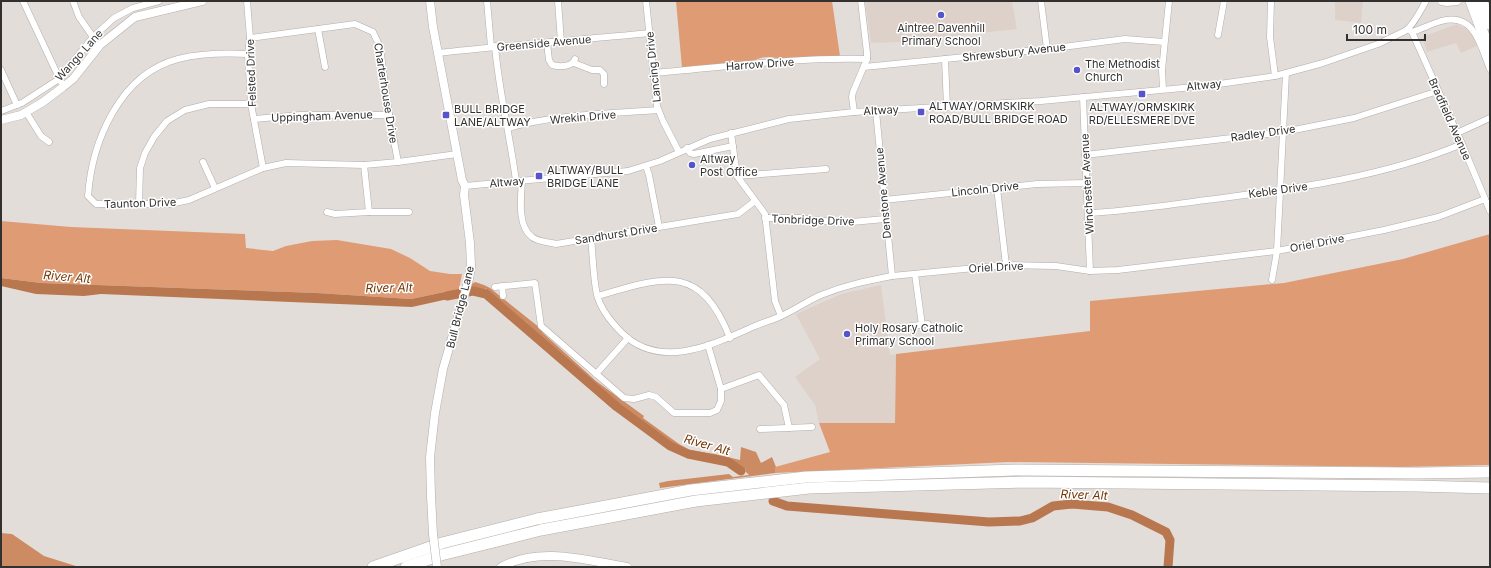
<svg xmlns="http://www.w3.org/2000/svg" width="1491" height="568" viewBox="0 0 1491 568" font-family="Inter,sans-serif">
	<rect width="100%" height="100%" fill="#e3ddda"/>
	<g fill="#ded1ca">
		<path d="M865,1H1012L1017,29L898,42L871,43Z"/>
		<path d="M1335,1H1363L1361,23L1335,20Z"/>
		<path d="M1457,24L1466,29L1472,34L1477,46L1461,53L1456,43L1427,52L1422,37Z"/>
		<path d="M881,285L890,355L896,354L895,423H819L815,405L795,377L820,359L796,314L841,294Z"/>
	</g>
	<g fill="#df9c74">
		<path d="M676,1H832L840,56L781,60C772,55 759,56 751,63L682,68Z"/>
		<path d="M1,221L71,227L245,234L246,248L273,251L286,246L312,241L337,240L391,249L410,258L430,271L450,274H462L459,289L411,299L317,293L41,283L1,278Z"/>
		<path d="M1490,234V465L1401,467L1008,462L775,473V467L830,452L819,423H895L896,354L1090,331V301L1284,283L1403,259Z"/>
	</g>
	<g fill="#cd8b63">
		<path d="M475,282L484,285L490,288L540,328L543,333L596,381L644,416L643,418L679,444L690,450L715,454L740,460L741,447L756,452L761,463L772,457L776,467L775,468V473L660,488L659,483L668,481L729,474L733,477L749,475L745,471L746,469L744,470L727,459L687,452L665,440L606,394L525,325L527,322L524,324L486,292V288L484,291L471,289L472,284Z"/>
		<path d="M1,533L12,534L44,556L79,567H1Z"/>
	</g>
	<path fill="#b8774f" d="M1,278L41,283L317,293L411,299L459,289L457,297L412,307L101,294L84,296L36,294L1,286Z"/>
	<g fill="none" stroke-linecap="round" stroke-linejoin="round">
		<g stroke="#b8774f" stroke-width="9">
			<path d="M447,296L473,291L486,294L617,407L670,446L688,454L728,462L741,471"/>
			<path d="M773,501L787,506L989,522L1020,521L1032,518L1053,506L1072,504L1108,507L1132,515L1166,532L1170,540L1168,567"/>
		</g>
		<g stroke="#b2adaa" stroke-width="7">
			<g id="street">
				<path d="M23,1L61,82"/>
				<path d="M73,1L79,17L93,37"/>
				<path d="M247,1L250,38L248,54L251,104L263,168"/>
				<path d="M487,1L491,47"/>
				<path d="M558,1L561,42"/>
				<path d="M646,1L657,106L663,121L679,152"/>
				<path d="M1041,1L1047,49"/>
				<path d="M1271,1L1270,37L1275,76"/>
				<path d="M318,29L325,67"/>
				<path d="M1408,29L1412,32L1462,144L1490,211"/>
				<path d="M1412,32C1422,29 1431,24 1441,21C1475,12 1480,45 1490,69"/>
				<path d="M1218,35L1224,1"/>
				<path d="M250,38L355,24L373,32L380,47L389,115L398,162"/>
				<path d="M547,43L549,60L552,65C560,67 572,67 575,59"/>
				<path d="M495,46C499,92 510,136 516,181"/>
				<path d="M438,53C509,45 579,40 650,33"/>
				<path d="M248,54C225,53 201,53 178,59C120,74 92,141 88,196L96,204H170L189,200L263,168L286,163L364,165L398,162L457,154"/>
				<path d="M945,59L947,107"/>
				<path d="M574,63L592,70H600L604,74V84"/>
				<path d="M864,67L1047,49L1125,39L1164,42"/>
				<path d="M1,70L17,105"/>
				<path d="M654,73C725,67 796,57 867,59"/>
				<path d="M1163,89L1162,70L1169,1"/>
				<path d="M1083,97L1090,271"/>
				<path d="M1,111L22,103L59,79L93,37L114,18L133,8L159,1"/>
				<path d="M876,111L892,276"/>
				<path d="M26,112L41,136L49,142"/>
				<path d="M854,112L852,97L853,92L867,59V53L861,1"/>
				<path d="M254,119L300,115H389"/>
				<path d="M508,128C557,114 608,114 658,110"/>
				<path d="M731,133L737,176L765,214L775,301L781,316"/>
				<path d="M1457,133L1490,118"/>
				<path d="M687,148L690,153L694,154L733,146"/>
				<path d="M1085,155L1284,132L1354,118L1438,91"/>
				<path d="M203,162L215,188"/>
				<path d="M364,165L369,212"/>
				<path d="M646,166L649,175L659,227"/>
				<path d="M737,176L826,169"/>
				<path d="M522,181C521,197 517,226 532,237C538,242 549,242 556,244L738,214L755,201"/>
				<path d="M465,186L628,171L660,161L710,139L789,119L854,112L1041,101L1205,86L1275,76L1323,63L1378,44L1405,31C1414,25 1420,11 1426,1"/>
				<path d="M997,188L1006,265"/>
				<path d="M884,200L1037,184L1087,183"/>
				<path d="M139,204L140,168L145,153L154,137L167,121L185,110L209,104H251"/>
				<path d="M327,212L335,214L369,212H409"/>
				<path d="M1089,213C1131,211 1173,204 1215,199C1299,188 1383,177 1462,144"/>
				<path d="M765,218H800L841,223L885,219"/>
				<path d="M591,238C593,256 593,277 597,295C601,310 612,323 622,333C661,371 714,344 755,326C764,322 773,320 781,316C795,310 807,301 821,295C846,285 866,281 892,276L1006,265L1056,266L1090,271L1118,270L1277,251L1384,230L1438,217L1485,199"/>
				<path d="M915,274L922,325"/>
				<path d="M1272,280L1277,251L1286,73"/>
				<path d="M502,286L503,296"/>
				<path d="M495,287L535,283L541,326L624,398L634,399L649,395L656,397L674,413H710L717,410L721,401V389L708,345"/>
				<path d="M598,296C663,277 700,262 730,338"/>
				<path d="M911,326L928,324"/>
				<path d="M596,374L628,338"/>
				<path d="M721,389L759,375L784,405L789,428"/>
				<path d="M760,429L812,427"/>
			</g>
		</g>
		<g stroke="#b2adaa" stroke-width="9">
			<g id="secondary">
				<path d="M430,1L433,27L462,180L465,186L464,195L470,243L471,266L469,279L443,369L435,413L430,457L431,496L433,534"/>
				<path d="M1442,1L1447,2L1457,1"/>
				<path d="M1,120L21,115L43,102L63,87L73,79L100,45L135,17L202,1"/>
				<path d="M501,567C540,546 585,560 627,567"/>
			</g>
		</g>
		<g stroke="#b2adaa" stroke-width="12">
			<g id="highway">
				<path d="M1471,1L1490,52"/>
				<path d="M1482,1L1490,24"/>
				<path d="M373,567L442,543L537,519L691,490L806,477L1016,470L1418,473L1490,472"/>
				<path d="M406,567L441,555L541,530L696,501L809,488L1025,482L1416,486L1490,488"/>
			</g>
		</g>
		<use href="#street" stroke="#fff" stroke-width="6"/>
		<use href="#secondary" stroke="#fff" stroke-width="8"/>
		<use href="#highway" stroke="#fff" stroke-width="11"/>
		<g stroke="#b2adaa" stroke-width="9" stroke-linecap="butt">
			<path id="secondary-bridge" d="M433,534L437,567"/>
		</g>
		<use href="#secondary-bridge" stroke="#fff" stroke-width="8"/>
	</g>
	<g fill="#5654cb" stroke="#fff" stroke-width="1.5">
		<circle cx="941" cy="15" r="4"/>
		<circle cx="1077" cy="70" r="4"/>
		<rect x="1138" y="90" width="8" height="8" rx="2"/>
		<rect x="917" y="108" width="8" height="8" rx="2"/>
		<rect x="442" y="111" width="8" height="8" rx="2"/>
		<circle cx="692" cy="165" r="4"/>
		<rect x="535" y="172" width="8" height="8" rx="2"/>
		<circle cx="847" cy="334" r="4"/>
	</g>
	<g text-anchor="middle" stroke-width="3" stroke-linejoin="round" paint-order="stroke">
		<g font-size="11" fill="#333130" stroke="#fff" text-anchor="start">
			<text x="941" y="32" text-anchor="middle">Aintree Davenhill<tspan x="941" dy="13">Primary School</tspan></text>
			<text x="1085" y="68">The Methodist<tspan x="1085" dy="13">Church</tspan></text>
			<text x="929" y="110">ALTWAY/ORMSKIRK<tspan x="929" dy="13">ROAD/BULL BRIDGE ROAD</tspan></text>
			<text x="1142" y="111" text-anchor="middle">ALTWAY/ORMSKIRK<tspan x="1142" dy="13">RD/ELLESMERE DVE</tspan></text>
			<text x="454" y="113">BULL BRIDGE<tspan x="454" dy="13">LANE/ALTWAY</tspan></text>
			<text x="700" y="163">Altway<tspan x="700" dy="13">Post Office</tspan></text>
			<text x="547" y="174">ALTWAY/BULL<tspan x="547" dy="13">BRIDGE LANE</tspan></text>
			<text x="855" y="332">Holy Rosary Catholic<tspan x="855" dy="13">Primary School</tspan></text>
		</g>
		<g font-size="11" fill="#333130" stroke="#fff">
			<text transform="translate(544 43) rotate(-5)" y="4">Greenside Avenue</text>
			<text transform="translate(1014 52) rotate(-6)" y="4">Shrewsbury Avenue</text>
			<text transform="translate(79 55) rotate(-48)" y="4">Wango Lane</text>
			<text transform="translate(760 64) rotate(-4)" y="4">Harrow Drive</text>
			<text transform="translate(653 67) rotate(-96)" y="4">Lancing Drive</text>
			<text transform="translate(251 73) rotate(-92)" y="4">Felsted Drive</text>
			<text transform="translate(1204 85) rotate(-6)" y="4">Altway</text>
			<text transform="translate(386 93) rotate(81)" y="4">Charterhouse Drive</text>
			<text transform="translate(881 110) rotate(-3)" y="4">Altway</text>
			<text transform="translate(322 116) rotate(-2)" y="4">Uppingham Avenue</text>
			<text transform="translate(583 117) rotate(-5)" y="4">Wrekin Drive</text>
			<text transform="translate(1450 119) rotate(66)" y="4">Bradfield Avenue</text>
			<text transform="translate(1263 133) rotate(-8)" y="4">Radley Drive</text>
			<text transform="translate(507 182) rotate(-5)" y="4">Altway</text>
			<text transform="translate(1087 184) rotate(-93)" y="4">Winchester Avenue</text>
			<text transform="translate(985 189) rotate(-6)" y="4">Lincoln Drive</text>
			<text transform="translate(1278 190) rotate(-8)" y="4">Keble Drive</text>
			<text transform="translate(883 193) rotate(-95)" y="4">Denstone Avenue</text>
			<text transform="translate(140 203) rotate(-2)" y="4">Taunton Drive</text>
			<text transform="translate(813 220) rotate(2)" y="4">Tonbridge Drive</text>
			<text transform="translate(616 234) rotate(-9)" y="4">Sandhurst Drive</text>
			<text transform="translate(1317 243) rotate(-11)" y="4">Oriel Drive</text>
			<text transform="translate(996 267) rotate(-3)" y="4">Oriel Drive</text>
			<text transform="translate(460 307) rotate(-76)" y="4">Bull Bridge Lane</text>
		</g>
		<g font-size="12" font-style="italic" fill="#733604" stroke="#fff">
			<text transform="translate(67 277) rotate(5)" y="4">River Alt</text>
			<text transform="translate(389 288) rotate(-1)" y="4">River Alt</text>
			<text transform="translate(707 445) rotate(16)" y="4">River Alt</text>
			<text transform="translate(1084 495) rotate(2)" y="4">River Alt</text>
		</g>
	</g>
	<rect width="1491" height="568" fill="none" stroke="#333130" stroke-width="4"/>
	<path d="M1347 34v6h78v-6" fill="none" stroke="#333130" stroke-width="2"/>
	<text x="1353" y="34" font-size="12" fill="#333130" stroke="#ffffff" stroke-width="3" paint-order="stroke">100 m</text>
</svg>
